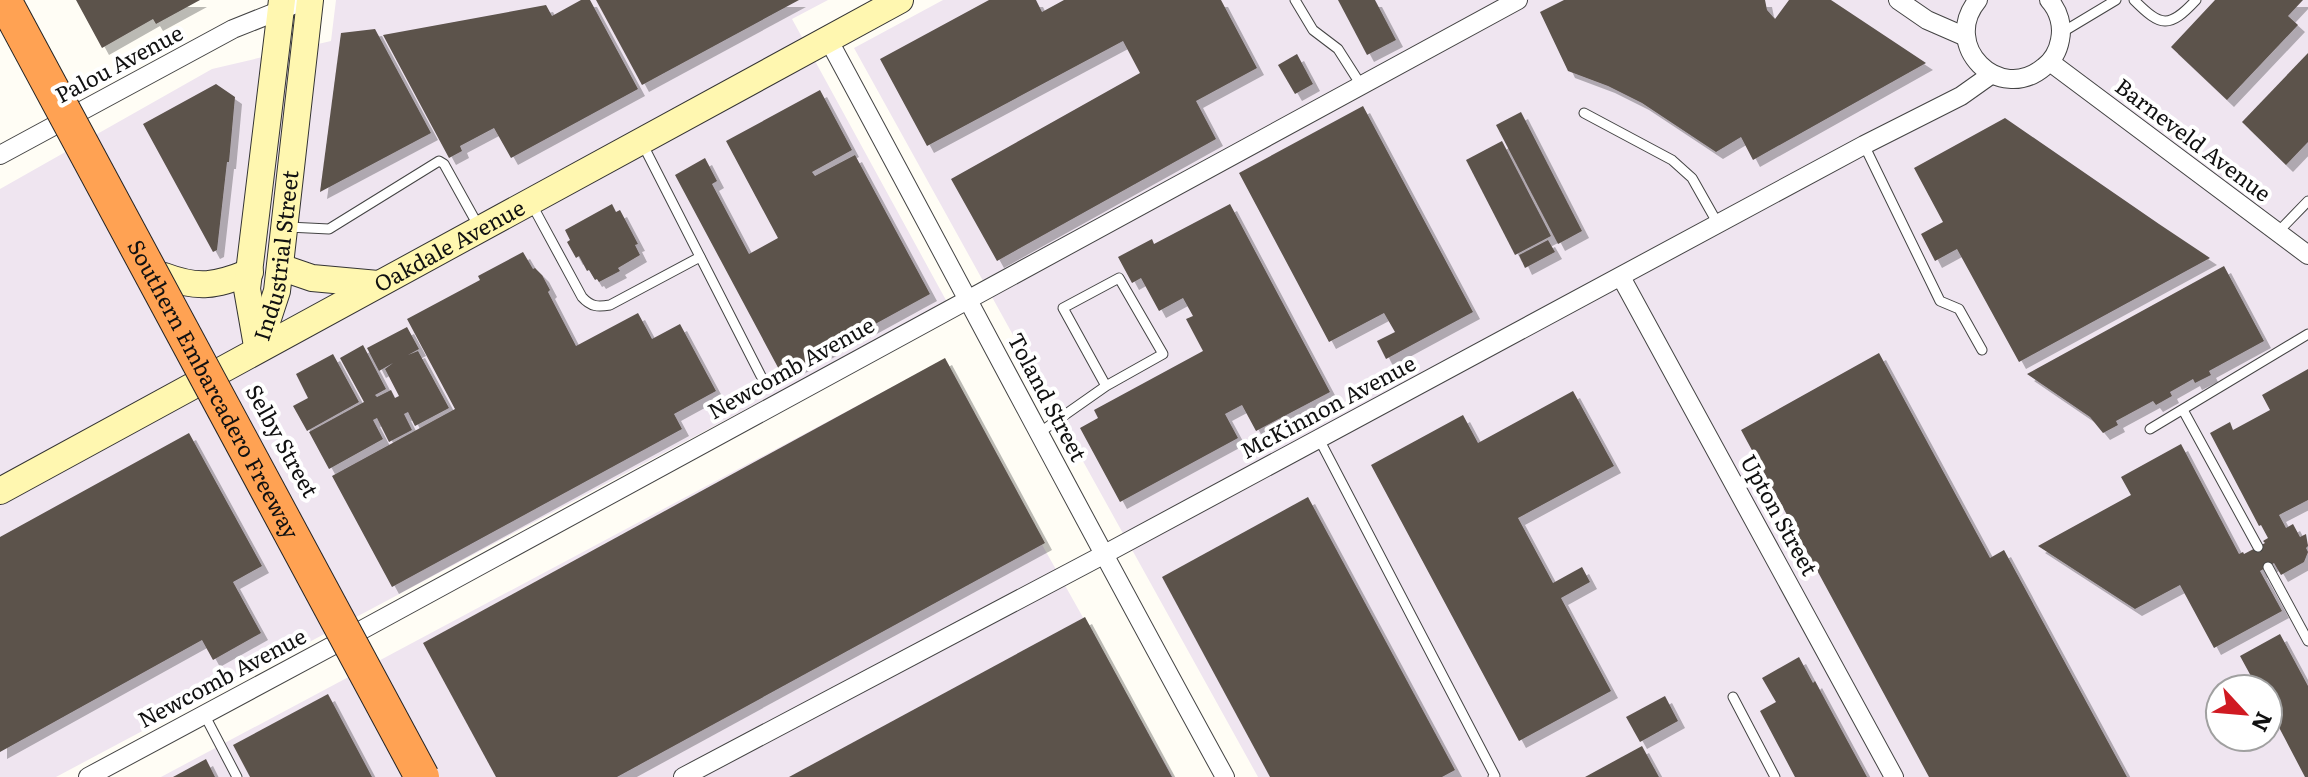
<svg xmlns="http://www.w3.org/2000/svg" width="2308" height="777" viewBox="0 0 2308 777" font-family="Literata,serif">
	<defs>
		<filter id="shadow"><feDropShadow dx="7" dy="7" stdDeviation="0" flood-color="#0004"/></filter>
	</defs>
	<rect width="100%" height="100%" fill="#fffdf5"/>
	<g fill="#efe5f0" fill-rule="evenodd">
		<path d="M336,0H828L792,19L947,302L56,777H0V189L212,69L331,41Z"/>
		<path d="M943,0H2308V777H1258L854,48ZM2220,689H2268V737H2220Z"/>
		<path d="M939,362L1173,777H161Z"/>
	</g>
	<g fill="#5b524c" filter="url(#shadow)">
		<path d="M76,0H200L156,24L153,19L102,48Z"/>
		<path d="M581,0H590L638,89L511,158L494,128L460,146L462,151L449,158L383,35L546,5L552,16Z"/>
		<path d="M596,0H799L642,85Z"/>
		<path d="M989,0H1036L1042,12L1064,0H1221L1257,68L1196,101L1216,139L997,261L951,179L1140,73L1123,41L927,146L880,59Z"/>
		<path d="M1338,0H1375L1396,40L1367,55Z"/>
		<path d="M1564,0H1765L1767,10L1775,19L1789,0H1831L1926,63L1753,160L1741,137L1716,152L1642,103L1608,86L1568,71L1540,12Z"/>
		<path d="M2215,0H2303L2288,16L2298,25L2227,100L2171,47Z"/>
		<path d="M375,29L431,133L320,192L341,33Z"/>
		<path d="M2308,53V142L2286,165L2242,122Z"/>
		<path d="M1297,54L1313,84L1295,94L1278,65Z"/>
		<path d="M216,84L235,97L229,162H227L217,250L213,252L143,124Z"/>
		<path d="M820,90L852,150L812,172L815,176L855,155L930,294L782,375L675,175L705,158L717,181L712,184L749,254L778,238L726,141Z"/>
		<path d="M1363,106L1473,312L1386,359L1377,341L1395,332L1384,313L1329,342L1239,173Z"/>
		<path d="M1521,112L1582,231L1558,244L1496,125Z"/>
		<path d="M2005,118L2159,224L2210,258L2019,362L1957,249L1935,261L1921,234L1943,222L1914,168Z"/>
		<path d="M1502,141L1551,236L1515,255L1466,160Z"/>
		<path d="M612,204L616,212L620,210L638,244L635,245L640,255L618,268L620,271L599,282L597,279L595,280L589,270L587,271L579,256L576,258L567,242L570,240L565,230Z"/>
		<path d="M1230,204L1330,392L1256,431L1242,405L1240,406L1225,414L1238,438L1120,502L1080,428L1098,418L1094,410L1203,351L1186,319L1193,316L1183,298L1159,311L1141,278L1132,283L1118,257L1152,239L1154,244Z"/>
		<path d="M1548,240L1555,252L1525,268L1519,255Z"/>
		<path d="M523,252L533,269L535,268L542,275L550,290L548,292L576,346L638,313L652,339L680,324L716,391L674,414L682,429L392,587L332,476L455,409L407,319L480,280L478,276Z"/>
		<path d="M2224,266L2264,341L2209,371L2211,375L2195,383L2193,379L2170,392L2172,396L2156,405L2153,401L2116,421L2118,425L2103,433L2090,417L2027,374Z"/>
		<path d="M407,327L419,349L408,355L418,351L449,408L415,426L408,412L404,414L412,430L389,442L377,418L373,420L383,439L329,469L309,432L364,402L340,358L363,345L386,389L375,395L377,397L391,390L395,398L399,396L385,369L393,363L379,371L367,348Z"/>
		<path d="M1879,353L1990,558L2004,550L2127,777H1929L1741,430Z"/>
		<path d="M333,354L359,402L307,431L293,406L308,398L296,374Z"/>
		<path d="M945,358L1045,543L617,777H496L423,643Z"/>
		<path d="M2308,369V500L2279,515L2286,528L2293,524L2300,537L2306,534L2308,546L2306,548L2308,552L2304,562L2281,575L2274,563L2260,571L2282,611L2214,648L2180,585L2135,609L2038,546L2131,495L2121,477L2181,444L2239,554L2243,552L2244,554L2265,543L2263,541L2268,538L2261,525L2259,526L2210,433L2230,422L2233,430L2270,410L2262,395Z"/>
		<path d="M1573,391L1614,466L1518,518L1553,583L1582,567L1590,582L1561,598L1611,691L1519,741L1371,465L1463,415L1478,443Z"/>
		<path d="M189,433L262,566L233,582L261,633L213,660L202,640L0,752V537Z"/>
		<path d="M1308,497L1455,770L1442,777H1270L1162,577Z"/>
		<path d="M1085,617L1172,777H789Z"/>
		<path d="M2280,634L2308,686V777H2305L2273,716L2268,719V689H2258L2240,656Z"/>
		<path d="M1799,657L1813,683L1815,681L1867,777H1795L1760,711L1776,702L1762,678Z"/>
		<path d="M328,694L372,777H250L233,745Z"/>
		<path d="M1665,696L1678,721L1640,742L1626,717Z"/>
		<path d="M1642,746L1659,777H1585Z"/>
		<path d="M206,759L215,777H173Z"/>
	</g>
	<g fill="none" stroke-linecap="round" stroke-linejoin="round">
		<g stroke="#444" stroke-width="11">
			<g id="lane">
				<path d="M1295,0L1313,30L1338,49L1361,85"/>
				<path d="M2134,0C2161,27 2169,29 2196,0"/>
				<path d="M2061,33L2116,0"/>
				<path d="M1584,113L1672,160L1692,178L1718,224"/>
				<path d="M643,145L761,376"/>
				<path d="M1864,145L1940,301L1959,309L1982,350"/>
				<path d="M531,203L582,297C591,307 598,307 610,305L700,257"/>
				<path d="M288,227L329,229L439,161L444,164L479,227"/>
				<path d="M2277,233L2308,201"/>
				<path d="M2183,410L2258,547"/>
				<path d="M2150,429L2308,334"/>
				<path d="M1039,433L1106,386L1063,308L1119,278L1163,354L1106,386"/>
				<path d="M1319,439L1495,776L1493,777"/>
				<path d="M2268,567L2308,641"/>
				<path d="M1733,697L1775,777"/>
				<path d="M204,714L237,777"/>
			</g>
		</g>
		<g stroke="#444" stroke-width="20">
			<g id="street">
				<path d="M1898,0L1927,20L1966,37"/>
				<path d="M1978,0C1940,45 1999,105 2044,67C2053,60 2058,51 2060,40C2063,26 2059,11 2049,0"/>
				<path d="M828,39C961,285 1090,532 1225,777"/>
				<path d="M2050,62L2308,255"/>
				<path d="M0,155L233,29L306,0"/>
				<path d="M1621,277L1894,777"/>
				<path d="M88,777L358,632L1518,0"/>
				<path d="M683,777L1103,555L1864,145L1961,96L1992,74"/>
			</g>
		</g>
		<g stroke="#333" stroke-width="28">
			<g id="secondary">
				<path d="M280,267L312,278L378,284"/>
				<path d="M164,276C198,289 216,286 250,272"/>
				<path d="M257,346L247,289L282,0"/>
				<path id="s1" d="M258,349L277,291L310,0"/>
				<path id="s2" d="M0,491L900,0"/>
			</g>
		</g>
		<use href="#lane" stroke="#fff" stroke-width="9"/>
		<use href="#street" stroke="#fff" stroke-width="18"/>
		<use href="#secondary" stroke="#fff7b0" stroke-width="26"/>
		<g stroke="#222" stroke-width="36" stroke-linecap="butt">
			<g id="highway-bridge">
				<path id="s3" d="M4,0L422,777"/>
			</g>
		</g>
		<use href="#highway-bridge" stroke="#ffa253" stroke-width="34"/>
	</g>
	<g text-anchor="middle" stroke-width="8" stroke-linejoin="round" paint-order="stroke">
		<g font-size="22" fill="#111" stroke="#fff">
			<text transform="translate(119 64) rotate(-28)" y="8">Palou Avenue</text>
			<text transform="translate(2193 140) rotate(37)" y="8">Barneveld Avenue</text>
			<text dy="8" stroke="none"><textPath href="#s2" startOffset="512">Oakdale Avenue</textPath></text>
			<text dy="8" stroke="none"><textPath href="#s1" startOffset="96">Industrial Street</textPath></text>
			<text transform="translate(791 368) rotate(-29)" y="8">Newcomb Avenue</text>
			<text dy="8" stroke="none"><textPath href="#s3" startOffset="442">Southern Embarcadero Freeway</textPath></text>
			<text transform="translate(1047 397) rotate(62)" y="8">Toland Street</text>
			<text transform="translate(1328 407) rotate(-28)" y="8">McKinnon Avenue</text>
			<text transform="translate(282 441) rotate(61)" y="8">Selby Street</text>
			<text transform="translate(1779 515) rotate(61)" y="8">Upton Street</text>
			<text transform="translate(222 678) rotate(-28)" y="8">Newcomb Avenue</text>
		</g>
	</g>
	<g transform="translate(2244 713) rotate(116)"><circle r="38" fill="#ffffff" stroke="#a0a0a0" stroke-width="2"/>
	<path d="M0-6L14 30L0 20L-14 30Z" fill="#d01a22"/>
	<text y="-12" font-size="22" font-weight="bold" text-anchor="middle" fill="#111111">N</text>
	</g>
</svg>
